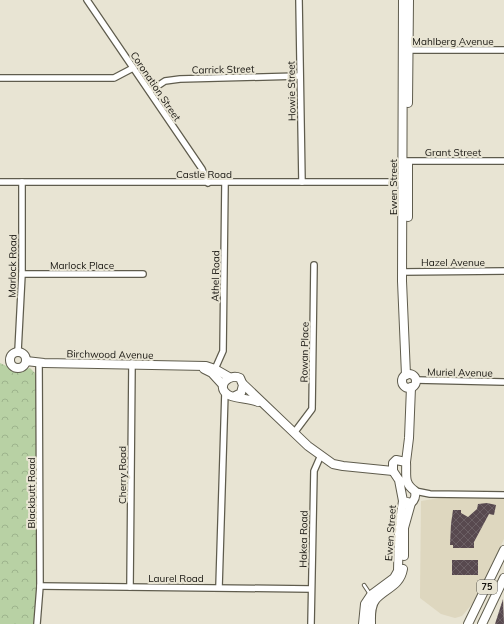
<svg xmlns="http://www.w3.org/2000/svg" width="504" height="624" viewBox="0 0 504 624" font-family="Mulish,sans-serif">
	<defs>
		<pattern id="park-crowns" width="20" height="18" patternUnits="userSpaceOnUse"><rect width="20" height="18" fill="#b8d1a4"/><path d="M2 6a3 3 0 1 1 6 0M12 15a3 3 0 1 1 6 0" fill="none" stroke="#9db38c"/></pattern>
		<pattern id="building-cross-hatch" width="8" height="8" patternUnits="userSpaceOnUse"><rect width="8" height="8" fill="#58494f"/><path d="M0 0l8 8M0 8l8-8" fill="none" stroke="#6b5f64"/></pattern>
	</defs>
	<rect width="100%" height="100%" fill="#e8e4d3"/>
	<path fill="#ded7bf" d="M439,498H504V539L473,603L462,616L455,618L441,614L420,598L421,501Z"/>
	<path fill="url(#park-crowns)" d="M0,363L17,371L30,368L35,373L38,393L36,624H0Z"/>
	<g fill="url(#building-cross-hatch)">
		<path d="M487,503L496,505L494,515L489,514L474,542V548H453V545H450L451,524L453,510H461V513L468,517L477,509L478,504Z"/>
		<rect x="452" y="560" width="26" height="15"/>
		<path d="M503,599L504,624H495Z"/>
	</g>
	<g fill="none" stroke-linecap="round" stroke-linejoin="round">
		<g stroke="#5f5c4d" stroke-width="4.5">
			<path id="lane" d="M364,585L370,594"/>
		</g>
		<g stroke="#5f5c4d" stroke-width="8">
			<g id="street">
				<path d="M87,0L202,169L208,183"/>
				<path d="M299,0L302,182"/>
				<path d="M406,50H504"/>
				<path d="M0,78H114L133,68"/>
				<path d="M150,91L165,81L180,79L299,76"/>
				<path d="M404,161H504"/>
				<path d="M0,182H404"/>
				<path d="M402,272L504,271"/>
				<path d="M22,274H143"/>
				<path d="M18,351L22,274V182"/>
				<path d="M215,369L223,351L225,183"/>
				<path d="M416,380L504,382"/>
				<path d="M294,433L312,409L314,265"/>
				<path d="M415,491L430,494L504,495"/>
				<path d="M40,586L311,589"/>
				<path d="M130,587L132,363"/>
				<path d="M219,587L225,392"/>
				<path d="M37,624L40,586L39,362"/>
				<path d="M311,624L314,471L321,455"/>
			</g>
		</g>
		<g stroke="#5f5c4d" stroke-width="10">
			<g id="secondary">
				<path d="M403,0L402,281L406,375"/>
				<path d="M408,103L409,0"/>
				<path d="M408,217V163"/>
				<circle cx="18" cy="360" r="8"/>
				<path d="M26,361L44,363L206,366L215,369L229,377"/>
				<path d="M204,369L212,373L223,385"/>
				<circle cx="409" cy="381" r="7"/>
				<path d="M243,384L308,446L333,464L343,466L393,471"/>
				<path d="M235,396L241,393L243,385L240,378C229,373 216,386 227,394C233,399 249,398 258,402"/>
				<path d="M396,460L406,462C407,475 403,483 415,491C416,497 415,500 411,503L403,501L399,480L393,471V463Z"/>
				<path d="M406,462L409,438L411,387"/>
				<path d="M404,556V528L411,503"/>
				<path d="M363,624L365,604L371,595L394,578L398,571L399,528L403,501"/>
				<path d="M371,624C371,616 370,606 376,599C386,588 400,586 403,569"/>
			</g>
		</g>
		<g stroke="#5f5c4d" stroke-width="10">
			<g id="primary">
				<path d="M468,624L504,550"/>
				<path d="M482,624L504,578"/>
			</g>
		</g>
		<use href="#lane" stroke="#fff" stroke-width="2.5"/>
		<use href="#street" stroke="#fff" stroke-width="5.5"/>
		<use href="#secondary" stroke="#fff" stroke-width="8"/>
		<use href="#primary" stroke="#fff" stroke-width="8"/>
	</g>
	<g text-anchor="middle" stroke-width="4" stroke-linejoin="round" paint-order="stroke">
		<rect fill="#e8e4d3" stroke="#55524a" stroke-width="1" x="477" y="580" width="20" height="14" rx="3"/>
		<g font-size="9" font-weight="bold" fill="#16140f">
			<text x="487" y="590">75</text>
		</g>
		<g font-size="10" fill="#16140f" stroke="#e8e4d3">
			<text x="453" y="45">Mahlberg Avenue</text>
			<text transform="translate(223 69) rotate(-1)" y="4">Carrick Street</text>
			<text transform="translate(156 86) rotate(56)" y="4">Coronation Street</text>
			<text transform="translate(291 91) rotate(-91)" y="4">Howie Street</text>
			<text x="453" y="156">Grant Street</text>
			<text x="204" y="178">Castle Road</text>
			<text transform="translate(393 187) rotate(-90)" y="4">Ewen Street</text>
			<text x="453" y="266">Hazel Avenue</text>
			<text x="82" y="269">Marlock Place</text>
			<text transform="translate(12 266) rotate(-89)" y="4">Marlock Road</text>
			<text transform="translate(215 276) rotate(-89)" y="4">Athel Road</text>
			<text transform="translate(304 352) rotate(-89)" y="4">Rowan Place</text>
			<text transform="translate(110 354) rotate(1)" y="4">Birchwood Avenue</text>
			<text transform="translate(460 372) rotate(1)" y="4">Muriel Avenue</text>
			<text transform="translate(122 475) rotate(-90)" y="4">Cherry Road</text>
			<text transform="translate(31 493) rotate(-90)" y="4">Blackbutt Road</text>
			<text transform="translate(390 533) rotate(-86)" y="4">Ewen Street</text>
			<text transform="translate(303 539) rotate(-89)" y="4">Hakea Road</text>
			<text x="176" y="582">Laurel Road</text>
		</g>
	</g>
</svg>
